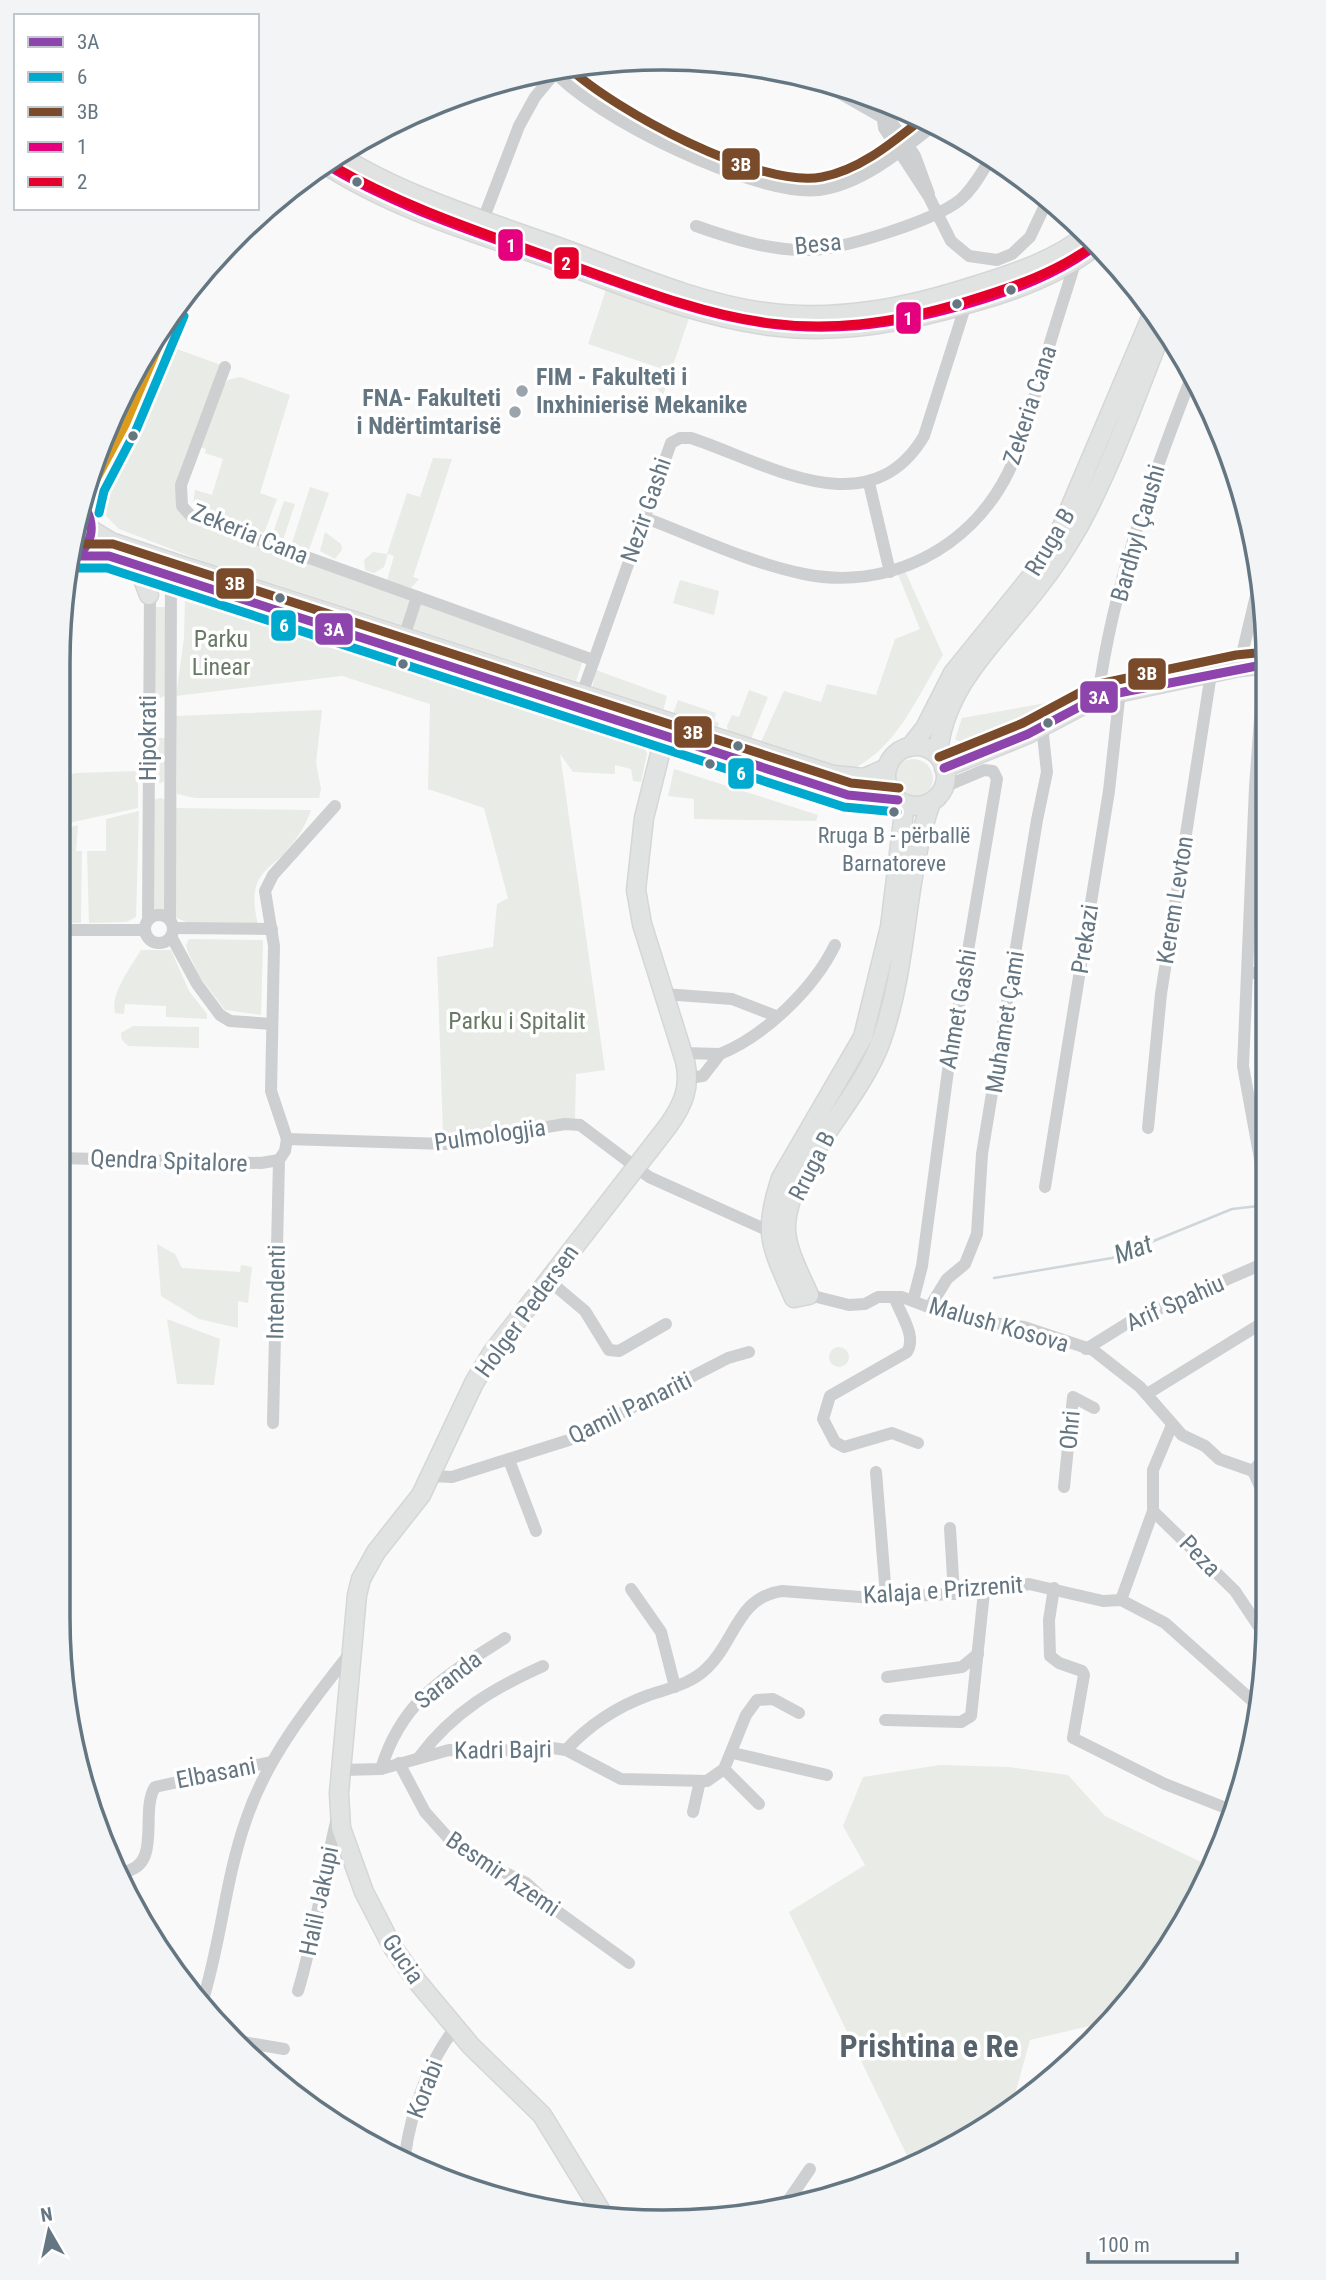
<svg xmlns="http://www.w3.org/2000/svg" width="1326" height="2280" viewBox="0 0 1326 2280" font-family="'Roboto Condensed',sans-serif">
	<rect width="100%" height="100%" fill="#f9f9f9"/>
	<g fill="#e8ebe6">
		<path d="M607,287L690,315L663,395L654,385L660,368L588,344Z"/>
		<path d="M174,348L221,365L176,505L583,660L576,681L200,560L119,529L106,516L104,494L110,478L131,454Z"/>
		<path d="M240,377L290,395L260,493L277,499L264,533L200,512L193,504L195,490L212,495L223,459L205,453L206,449L200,447L224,385L228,380Z"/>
		<path d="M433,458L452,459L413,577L419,579L411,588L387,580L394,556L388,554L384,567L374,573L365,570L364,560L373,552L387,554L407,493L420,497Z"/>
		<path d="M310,487L329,493L309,550L292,543Z"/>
		<path d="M284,501L295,504L283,540L272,536Z"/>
		<path d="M325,532L341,544L342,550L335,559L320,551Z"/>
		<path d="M905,571L943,655C916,698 899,746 851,770L761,742L784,691L821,702L827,684L876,695L895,639L920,629L898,574Z"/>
		<path d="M680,580L719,591L714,615L673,603Z"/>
		<path d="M185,601L354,650L373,660L469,684L641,740L647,754L641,782L633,781L631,769L615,765V774L573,772L560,754L605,1070L576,1074L575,1119L443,1134L437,957L493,947L497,904L508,898L484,808L428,789L430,704L342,676L176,696L184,638Z"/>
		<path d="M154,607H166V695L160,698L152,691Z"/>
		<path d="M596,670L667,696L663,711L592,689Z"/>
		<path d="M749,690L768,697L751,739L728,732L727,726L732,715L739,717Z"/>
		<path d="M678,700L716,713L714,721L719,723L717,729L673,714Z"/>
		<path d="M1046,703L1049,708L1022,724L966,746L955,739L962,718Z"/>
		<path d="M322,710L316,763L321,789L319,798H195L177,794L176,716Z"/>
		<path d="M152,738H166L164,781L161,783L154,781Z"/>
		<circle cx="913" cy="779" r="20"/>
		<path d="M674,769L818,815L816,821L694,819V799L668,796Z"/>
		<path d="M138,771V808L59,825L62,777L76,773Z"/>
		<path d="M161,798L165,800V913H151L153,800Z"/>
		<path d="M175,808L311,810C306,825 298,837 288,849C278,862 260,870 256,887C252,900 256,914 258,926L193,925L172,916Z"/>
		<path d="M139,811L136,917L126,922L89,923L87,851H106V819Z"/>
		<path d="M78,825L76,851H82L81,923L59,922V830Z"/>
		<path d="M189,939L263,940L261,1015L225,1010L200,977L188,952L186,945Z"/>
		<path d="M141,950H171L189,991L207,1014V1019L166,1017V1006L125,1004L124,1014L115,1013C110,993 131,967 141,950Z"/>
		<path d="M133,1026L199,1027V1048L128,1046L122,1040L121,1033Z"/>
		<path d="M157,1244L175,1254L182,1268L240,1272L241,1265L252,1267L248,1303L238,1301V1328L199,1319L161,1296Z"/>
		<path d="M167,1319L220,1339L214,1385L177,1384Z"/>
		<circle cx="839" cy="1357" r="10"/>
		<path d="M940,1765L1009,1767L1068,1775L1105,1816L1199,1861L1211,1862L1166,1953L1106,2022L1030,2040L1013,2102L912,2166L789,1912L865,1865L843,1826L863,1777Z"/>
	</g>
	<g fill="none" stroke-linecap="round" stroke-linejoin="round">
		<path stroke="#ced6d9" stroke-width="2.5" d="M994,1278L1112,1258L1232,1209L1267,1205"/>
		<g stroke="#d5d6d7" stroke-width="21">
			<g id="secondary">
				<path d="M337,154C400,194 477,218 547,243C617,267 690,302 764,312C836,322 906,308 974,286C1013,274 1057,260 1089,233"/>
				<path d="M323,163C390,207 466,230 542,256C616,282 692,316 770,326C839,335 908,322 974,302C1017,290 1063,273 1098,244"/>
				<path d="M87,510L92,487L125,425L173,311"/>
				<path d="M93,531L111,542L171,562L833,775L864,778L887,768"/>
				<path d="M79,556H109L848,795L898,800"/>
				<path d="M129,564L143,579L149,595"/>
				<circle cx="916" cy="776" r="30"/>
				<path d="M910,747L925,728L953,673L1030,578L1058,536L1152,315"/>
				<path d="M938,755C943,685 999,639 1039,586C1054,567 1068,545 1080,524C1112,465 1138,391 1163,328"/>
				<path d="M944,768L1028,734L1098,697L1239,667L1267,664"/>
				<path d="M905,804L890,927L863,1037L781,1178C762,1235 771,1245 794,1298L809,1295C800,1274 785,1248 786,1225C790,1163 860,1101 881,1041C909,963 904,879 931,802"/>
				<path d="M601,2211L542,2115L471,2046L416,1980L392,1946L364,1892L341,1828L339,1793L357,1595L361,1579L376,1552L421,1495L474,1383L492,1353L668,1126C683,1105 691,1087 685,1061L642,924L636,890L644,818L668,722"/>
			</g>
		</g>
		<g stroke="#cecfd0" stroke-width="12">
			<path d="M552,69C592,117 756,197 819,190C862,184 901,151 934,125"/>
			<path d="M817,80L892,123L915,156L929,194"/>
			<path d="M883,119L884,128L929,197L951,241L969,256L997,260L1012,254L1030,237L1048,199"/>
			<path d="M481,225L519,126L535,97L555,73"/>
			<path d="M696,226C730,238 771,251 807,250C842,250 933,221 960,200C973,189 980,175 989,161"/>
			<path d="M1159,337L1173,342"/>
			<path d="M225,367L181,485L182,506L190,515L593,660"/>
			<path d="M869,483L890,572"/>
			<path d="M643,517C696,537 750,563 804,574C888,591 970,549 1008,473C1024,439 1032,403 1043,367C1053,331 1065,296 1076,260"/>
			<path d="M404,637L417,597"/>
			<path d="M1239,667L1259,583"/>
			<path d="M582,694L671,443L680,438H691C767,463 869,529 924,436L966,304"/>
			<path d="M1098,697C1113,585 1152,477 1193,373"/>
			<circle cx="159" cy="929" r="14"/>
			<path d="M170,919L171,570"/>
			<path d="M148,920L150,589"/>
			<path d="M175,928L272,929"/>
			<path d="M59,930H142"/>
			<path d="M172,938L197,984L220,1015L230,1021L272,1024"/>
			<path d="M1247,973H1267"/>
			<path d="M664,994L732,999L776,1016"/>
			<path d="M682,1053L720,1054L703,1076L688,1078"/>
			<path d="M720,1054C765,1036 814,988 835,945"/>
			<path d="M1148,1128L1161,994L1211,674"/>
			<path d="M287,1139L445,1144L565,1124L580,1125L649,1177L769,1231"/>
			<path d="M58,1158L261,1163L279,1160"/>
			<path d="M279,1160L285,1151L287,1139L271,1091L274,946L265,891L273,875L335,806"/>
			<path d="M1261,1165L1243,1066L1255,787L1264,664"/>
			<path d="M1045,1187L1109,791L1120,690"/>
			<path d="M547,1279L585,1311L609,1350L619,1351L666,1324"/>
			<path d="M809,1295L849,1305L865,1304L878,1297H902L957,1318L1024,1327L1093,1350L1140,1387L1182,1435L1205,1446L1219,1459L1253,1471"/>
			<path d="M895,1299C901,1315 917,1337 907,1352L830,1396L823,1419L835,1442L844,1447L892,1433L918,1443"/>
			<path d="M913,1301L922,1266L949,1063L997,779L993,771L984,770L944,787"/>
			<path d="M931,1305L947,1279L965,1264L977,1234L982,1154L1037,820L1047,772L1042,726"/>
			<path d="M1086,1349L1131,1321L1267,1262"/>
			<path d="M1147,1394L1267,1320"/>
			<path d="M273,1423L279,1160"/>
			<path d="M509,1460L536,1531"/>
			<path d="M1253,1471L1267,1502"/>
			<path d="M1253,1471L1267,1455"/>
			<path d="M876,1472L886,1596"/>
			<path d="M431,1476L452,1477L569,1440L728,1358L749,1352"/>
			<path d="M1064,1487L1073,1397L1094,1408"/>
			<path d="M1153,1511L1235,1591L1267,1639"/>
			<path d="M950,1528L954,1594"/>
			<path d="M1054,1588L1049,1620L1050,1656L1059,1663L1082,1671L1084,1675L1073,1738L1165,1784L1236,1812"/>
			<path d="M631,1589L661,1632L675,1687"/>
			<path d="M1121,1600L1153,1511V1470L1172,1425"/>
			<path d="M887,1677L962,1667L978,1654"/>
			<path d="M885,1720L961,1722L971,1716L984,1592"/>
			<path d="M566,1750C590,1724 616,1707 649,1695C670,1688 691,1684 707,1668C735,1642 737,1597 782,1591L860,1597L934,1595L984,1592L1029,1584L1103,1601L1121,1600L1165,1623L1257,1705"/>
			<path d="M733,1753L827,1775"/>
			<path d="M420,1756C453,1712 494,1688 543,1666"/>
			<path d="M399,1763L425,1812L451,1841L465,1853L526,1883L557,1911L629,1963"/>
			<path d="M381,1769C402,1699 447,1675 505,1638"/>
			<path d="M724,1769L759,1804"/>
			<path d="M342,1770L381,1769L449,1750L487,1752L546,1747L566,1750L621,1779L707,1781L724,1769L746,1715L757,1700L773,1699L799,1713"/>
			<path d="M693,1812L700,1781"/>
			<path d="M122,1872C164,1867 139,1812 155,1787L271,1762"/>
			<path d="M298,1991C315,1936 323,1875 337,1818"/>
			<path d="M202,2003C221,1943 225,1880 246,1820C267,1757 310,1704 351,1652"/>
			<path d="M243,2042L284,2049"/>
			<path d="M405,2155C411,2113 428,2061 456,2027"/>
			<path d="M788,2201L810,2169"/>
		</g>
		<use href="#secondary" stroke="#e1e2e2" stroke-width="18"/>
		<g stroke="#fff" stroke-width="14">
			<g id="bus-1">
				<path d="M79,556H109L848,795L898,800"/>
				<path d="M72,560C93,546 97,525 83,504"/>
				<path d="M944,768L1028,734L1098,697L1267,664"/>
			</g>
		</g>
		<g stroke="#fff" stroke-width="14">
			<g id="bus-2">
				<path d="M99,513L104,491L136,430L184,316"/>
				<path d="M79,568H107L844,807L897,812"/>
			</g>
		</g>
		<g stroke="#fff" stroke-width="14">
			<g id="bus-3">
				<path d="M568,67C614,110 759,189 822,177C860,170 893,142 922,119"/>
				<path d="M79,544H113L851,783L899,788"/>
				<path d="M939,757L1023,723L1094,685L1236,655L1266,652"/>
			</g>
		</g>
		<g stroke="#fff" stroke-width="14">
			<path id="bus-4" d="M323,163C392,205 466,229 542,256C703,313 790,355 964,305C1012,291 1057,275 1098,244"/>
		</g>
		<g stroke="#fff" stroke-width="14">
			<path id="bus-5" d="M331,165C400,205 475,230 550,257C711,315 794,354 967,301C1013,287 1058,272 1096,243"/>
		</g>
		<g stroke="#fff" stroke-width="14">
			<path id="bus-6" d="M87,510L92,487L125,425L173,311"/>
		</g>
		<use href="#bus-1" stroke="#8e44ad" stroke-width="9"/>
		<use href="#bus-2" stroke="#00a9ce" stroke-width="9"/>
		<use href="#bus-3" stroke="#7a4b2a" stroke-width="9"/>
		<use href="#bus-4" stroke="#e5007d" stroke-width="9"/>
		<use href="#bus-5" stroke="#e4002b" stroke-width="9"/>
		<use href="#bus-6" stroke="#da9c1a" stroke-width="9"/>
	</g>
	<g fill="#657683" stroke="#fff" stroke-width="2.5">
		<circle cx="357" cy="182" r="6"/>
		<circle cx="1011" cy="290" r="6"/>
		<circle cx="957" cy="304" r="6"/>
		<circle cx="133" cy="436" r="6"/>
		<circle cx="280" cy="598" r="6"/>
		<circle cx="403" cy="664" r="6"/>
		<circle cx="1048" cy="723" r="6"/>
		<circle cx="738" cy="746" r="6"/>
		<circle cx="710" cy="764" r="6"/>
		<circle cx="894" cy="812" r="6"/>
	</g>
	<g fill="#99a4ac" stroke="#fff" stroke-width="2.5">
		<circle cx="522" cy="391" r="7"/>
		<circle cx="515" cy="412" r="7"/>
	</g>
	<g text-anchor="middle" stroke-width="7" stroke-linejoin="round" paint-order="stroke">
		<g font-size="22" fill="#657683" stroke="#fff">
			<text x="894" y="843">Rruga B - përballë<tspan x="894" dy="28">Barnatoreve</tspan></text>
		</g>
		<g font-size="24" fill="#657683" stroke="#fff">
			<text transform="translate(818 244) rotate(-6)" y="8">Besa</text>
			<text transform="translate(1030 405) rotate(-72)" y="8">Zekeria Cana</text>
			<text transform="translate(646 510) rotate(-71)" y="8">Nezir Gashi</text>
			<text transform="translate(1138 533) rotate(-74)" y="8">Bardhyl Çaushi</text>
			<text transform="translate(250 534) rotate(22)" y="8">Zekeria Cana</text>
			<text transform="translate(1050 542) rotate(-59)" y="8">Rruga B</text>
			<text transform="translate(148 738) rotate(-90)" y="8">Hipokrati</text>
			<text transform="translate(1175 900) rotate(-81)" y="8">Kerem Levton</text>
			<text transform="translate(1085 939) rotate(-81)" y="8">Prekazi</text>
			<text transform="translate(958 1009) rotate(-80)" y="8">Ahmet Gashi</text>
			<text transform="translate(1005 1022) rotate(-81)" y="8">Muhamet Çami</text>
			<text transform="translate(490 1135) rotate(-8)" y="8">Pulmologjia</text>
			<text transform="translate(169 1161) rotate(2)" y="8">Qendra Spitalore</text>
			<text transform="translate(812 1166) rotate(-63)" y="8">Rruga B</text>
			<text transform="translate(276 1292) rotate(-89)" y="8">Intendenti</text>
			<text transform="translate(1175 1303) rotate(-24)" y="8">Arif Spahiu</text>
			<text transform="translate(527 1311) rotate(-54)" y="8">Holger Pedersen</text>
			<text transform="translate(999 1325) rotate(16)" y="8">Malush Kosova</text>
			<text transform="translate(630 1408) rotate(-26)" y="8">Qamil Panariti</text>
			<text transform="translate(1070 1430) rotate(-85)" y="8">Ohri</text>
			<text transform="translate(1200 1556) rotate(46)" y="8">Peza</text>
			<text transform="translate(943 1590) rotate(-4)" y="8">Kalaja e Prizrenit</text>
			<text transform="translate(448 1680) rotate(-38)" y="8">Saranda</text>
			<text transform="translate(503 1750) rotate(-1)" y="8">Kadri Bajri</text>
			<text transform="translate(216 1773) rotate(-11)" y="8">Elbasani</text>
			<text transform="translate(503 1874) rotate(34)" y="8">Besmir Azemi</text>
			<text transform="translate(319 1901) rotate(-78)" y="8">Halil Jakupi</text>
			<text transform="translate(403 1959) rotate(56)" y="8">Gucia</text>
			<text transform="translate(425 2089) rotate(-69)" y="8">Korabi</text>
		</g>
		<g font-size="24" font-weight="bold" fill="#657683" stroke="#fff" text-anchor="start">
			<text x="536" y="385">FIM - Fakulteti i<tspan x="536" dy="28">Inxhinierisë Mekanike</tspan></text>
			<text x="501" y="406" text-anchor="end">FNA- Fakulteti<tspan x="501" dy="28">i Ndërtimtarisë</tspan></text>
		</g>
		<g font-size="24" fill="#687a64" stroke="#fff">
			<text x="221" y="647">Parku<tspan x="221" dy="28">Linear</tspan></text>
			<text x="517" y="1029">Parku i Spitalit</text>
		</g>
		<g font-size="26" font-style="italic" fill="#60757c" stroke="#fff">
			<text transform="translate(1133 1249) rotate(-20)" y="9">Mat</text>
		</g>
		<g font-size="32" font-weight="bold" fill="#57646e" stroke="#fff">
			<text x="929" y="2057">Prishtina e Re</text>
		</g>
	</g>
	<path d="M0 0H1326V2280H0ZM663 70H663A593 593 0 0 1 1256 663V1617A593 593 0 0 1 663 2210H663A593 593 0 0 1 70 1617V663A593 593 0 0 1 663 70Z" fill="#f3f4f5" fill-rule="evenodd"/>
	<path fill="none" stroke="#657683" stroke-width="3.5" d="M663 70H663A593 593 0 0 1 1256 663V1617A593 593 0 0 1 663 2210H663A593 593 0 0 1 70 1617V663A593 593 0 0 1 663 70Z"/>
	<g stroke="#fff" stroke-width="2.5">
		<rect x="721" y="147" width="40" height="34" rx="7" fill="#7a4b2a"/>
		<rect x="497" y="228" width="27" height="34" rx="7" fill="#e5007d"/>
		<rect x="553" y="246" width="27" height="34" rx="7" fill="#e4002b"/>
		<rect x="895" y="301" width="27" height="34" rx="7" fill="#e5007d"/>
		<rect x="215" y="567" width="40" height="33" rx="7" fill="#7a4b2a"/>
		<rect x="270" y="609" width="27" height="33" rx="7" fill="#00a9ce"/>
		<rect x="314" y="612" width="40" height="34" rx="7" fill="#8e44ad"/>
		<rect x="1127" y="657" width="40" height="34" rx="7" fill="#7a4b2a"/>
		<rect x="1079" y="680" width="40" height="34" rx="7" fill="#8e44ad"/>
		<rect x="673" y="715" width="40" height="34" rx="7" fill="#7a4b2a"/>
		<rect x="727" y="757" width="28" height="33" rx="7" fill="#00a9ce"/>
	</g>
	<g font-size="19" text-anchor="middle" font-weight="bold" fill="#fff">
		<text x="741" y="171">3B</text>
		<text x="511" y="252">1</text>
		<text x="566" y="270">2</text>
		<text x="908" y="325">1</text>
		<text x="235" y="590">3B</text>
		<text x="284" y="632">6</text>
		<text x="334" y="636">3A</text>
		<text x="1147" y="680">3B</text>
		<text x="1099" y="704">3A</text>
		<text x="693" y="739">3B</text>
		<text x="741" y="780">6</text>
	</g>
	<rect x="14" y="14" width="245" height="196" fill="#ffffff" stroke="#c1c8cd" stroke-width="2"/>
	<rect x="28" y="37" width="35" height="10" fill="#8e44ad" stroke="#c1c8cd" stroke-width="2"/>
	<text x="77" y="49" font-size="21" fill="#657683">3A</text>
	<rect x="28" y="72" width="35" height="10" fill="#00a9ce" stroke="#c1c8cd" stroke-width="2"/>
	<text x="77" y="84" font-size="21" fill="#657683">6</text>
	<rect x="28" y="107" width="35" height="10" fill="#7a4b2a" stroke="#c1c8cd" stroke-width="2"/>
	<text x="77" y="119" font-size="21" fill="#657683">3B</text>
	<rect x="28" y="142" width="35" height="10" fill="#e5007d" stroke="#c1c8cd" stroke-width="2"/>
	<text x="77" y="154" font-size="21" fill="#657683">1</text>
	<rect x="28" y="177" width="35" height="10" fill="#e4002b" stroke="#c1c8cd" stroke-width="2"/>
	<text x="77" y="189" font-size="21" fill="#657683">2</text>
	<g transform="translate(49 2231) rotate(351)" stroke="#ffffff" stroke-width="5" paint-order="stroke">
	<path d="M0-5L12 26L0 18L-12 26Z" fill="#657683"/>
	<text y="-10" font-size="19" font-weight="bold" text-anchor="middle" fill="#657683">N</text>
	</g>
	<path d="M1088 2252v10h149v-10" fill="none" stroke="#657683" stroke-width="3.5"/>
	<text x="1098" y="2252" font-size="21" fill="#657683" stroke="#ffffff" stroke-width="5" paint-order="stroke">100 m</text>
</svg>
